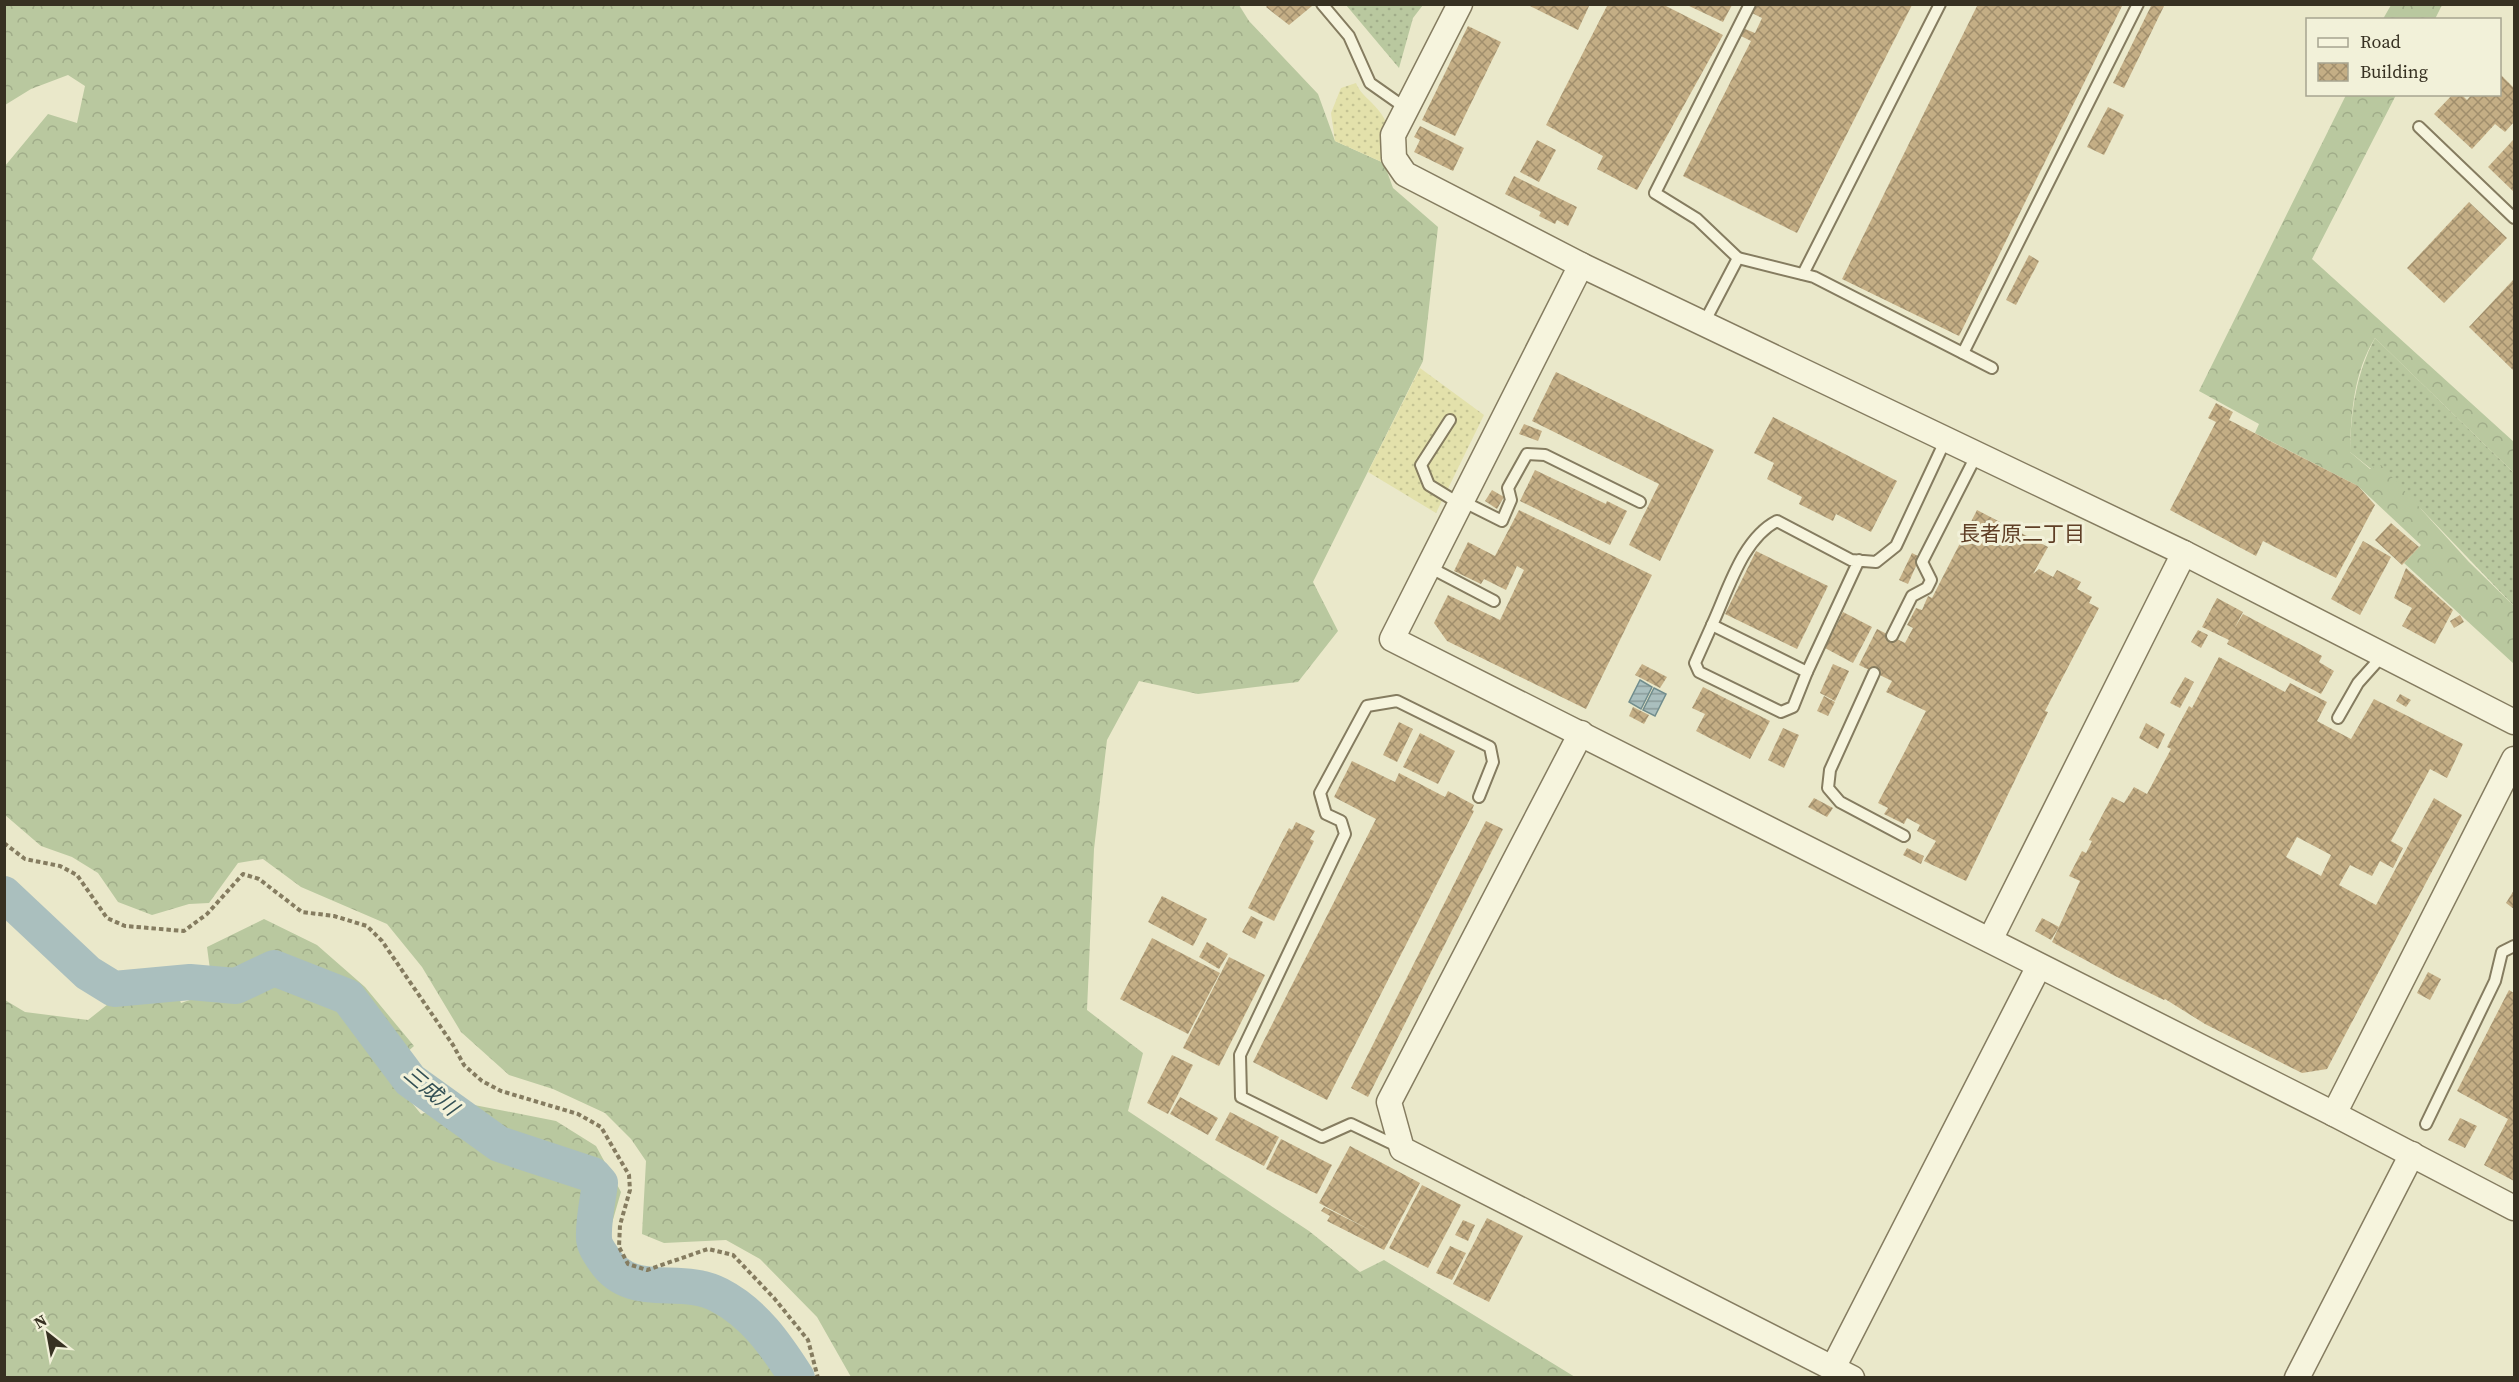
<svg xmlns="http://www.w3.org/2000/svg" width="2519" height="1382" viewBox="0 0 2519 1382" font-family="'Source Serif 4','Noto Sans JP',serif">
	<defs>
		<pattern id="grass-dots" width="8" height="8" patternUnits="userSpaceOnUse" patternTransform="scale(1.5)"><rect width="8" height="8" fill="#b9c89f"/><path d="M2 2h.1M6 6h.1" fill="none" stroke="#a0ac89" stroke-width="1.8" stroke-linecap="round"/></pattern>
		<pattern id="forest-crowns" width="20" height="18" patternUnits="userSpaceOnUse" patternTransform="scale(1.5)"><rect width="20" height="18" fill="#b9c89f"/><path d="M2 6a3 3 0 1 1 6 0M12 15a3 3 0 1 1 6 0" fill="none" stroke="#a0ac89"/></pattern>
		<pattern id="sand-dots" width="8" height="8" patternUnits="userSpaceOnUse" patternTransform="scale(1.5)"><rect width="8" height="8" fill="#e3e1ab"/><path d="M2 2h.1M6 6h.1" fill="none" stroke="#c3c293" stroke-width="1.8" stroke-linecap="round"/></pattern>
		<pattern id="water-rules" width="6" height="5" patternUnits="userSpaceOnUse" patternTransform="scale(1.5)"><rect width="6" height="5" fill="#aabfbe"/><path d="M0 2.5h6" fill="none" stroke="#8b9c9a"/></pattern>
		<pattern id="building-cross-hatch" width="8" height="8" patternUnits="userSpaceOnUse" patternTransform="scale(1.5)"><rect width="8" height="8" fill="#c4ae85"/><path d="M0 0l8 8M0 8l8-8" fill="none" stroke="#a08e6c"/></pattern>
	</defs>
	<rect width="100%" height="100%" fill="#eae8ca"/>
	<g fill="url(#grass-dots)">
		<path d="M1346,5H1423L1413,18L1399,68Z"/>
		<path d="M2375,338L2514,473V606L2422,510L2350,452C2351,411 2356,374 2375,338Z"/>
	</g>
	<g fill="url(#forest-crowns)">
		<path d="M5,5H1239L1249,21L1318,94L1335,141L1384,163L1393,188L1438,227L1423,361L1313,582L1338,631L1298,682L1198,694L1139,681L1107,740L1094,849L1087,1010L1143,1053L1128,1111L1309,1231L1360,1272L1384,1260L1575,1377H851L817,1317L760,1259L726,1240L664,1243L642,1234L646,1161L631,1139L605,1113L553,1089L509,1075L461,1032L422,967L387,924L301,887L263,859L238,863L209,903L189,904L152,915L118,902L98,873L72,857L41,846L5,815V166L48,114L77,123L85,86L68,75L31,89L5,105Z"/>
		<path d="M2391,5V4L2442,5L2435,19H2383Z"/>
		<path d="M2346,95H2396L2312,259L2514,442V473L2375,338C2354,372 2351,412 2350,452L2370,469L2381,465L2469,562L2514,606V664L2404,563L2421,545L2358,486L2255,433L2259,424L2199,391Z"/>
		<path d="M264,919L317,945L365,987L414,1046L386,1071L421,1114L464,1103L556,1121L596,1146L621,1192L603,1254L625,1276C642,1277 716,1276 727,1281C749,1291 798,1355 807,1377H5V1000L25,1012L88,1020L127,989L172,980L181,1003L213,992L207,947Z"/>
	</g>
	<g fill="url(#sand-dots)">
		<path d="M1356,83C1359,91 1365,96 1371,102C1394,125 1388,133 1384,163L1335,141L1331,113L1341,88Z"/>
		<path d="M1420,368L1484,415L1436,513L1368,472Z"/>
	</g>
	<g fill="url(#water-rules)" stroke="#718d8d" stroke-width="1.5">
		<path d="M1640,680L1652,687L1641,709L1629,702Z"/>
		<path d="M1654,688L1666,694L1655,716L1643,710Z"/>
	</g>
	<g fill="none" stroke-linecap="round" stroke-linejoin="round">
		<path stroke="#aabfbe" stroke-width="36" d="M4,894L88,973L114,989L190,982L236,986L274,968L348,997L410,1080L499,1144L593,1175L600,1183C598,1200 593,1221 594,1238C594,1245 599,1252 603,1258C631,1302 679,1274 719,1295C754,1313 776,1345 797,1378"/>
	</g>
	<g fill="url(#building-cross-hatch)" fill-rule="evenodd">
		<path d="M1526,4H1590L1578,30Z"/>
		<path d="M1608,4L1664,5L1723,35L1637,190L1597,169L1603,156L1546,125Z"/>
		<path d="M1978,4H2123L1959,336L1842,279Z"/>
		<path d="M2152,4H2165L2124,88L2113,83Z"/>
		<path d="M1268,5H1309L1312,6L1289,25L1266,7Z"/>
		<path d="M1687,5H1732L1723,22Z"/>
		<path d="M1756,5H1912L1797,233L1683,176L1751,41L1741,36L1745,29L1755,33L1762,18L1752,13Z"/>
		<path d="M1468,26L1501,42L1455,136L1422,120Z"/>
		<path d="M2500,74L2514,88V122L2505,132L2495,124L2472,149L2434,114L2453,94H2461L2467,100L2472,94H2500Z"/>
		<path d="M2108,107L2124,115L2104,155L2087,147Z"/>
		<path d="M1420,126L1464,148L1453,171L1414,152L1420,140L1414,137Z"/>
		<path d="M2514,139V192L2488,167Z"/>
		<path d="M1537,140L1556,150L1539,182L1520,172Z"/>
		<path d="M1514,176L1577,207L1568,226L1557,220L1555,224L1539,216L1541,212L1505,194Z"/>
		<path d="M2469,202L2507,238L2444,303L2407,268Z"/>
		<path d="M2029,255L2039,261L2016,305L2006,300Z"/>
		<path d="M2514,279V371L2469,327Z"/>
		<path d="M1556,372L1714,450L1660,561L1629,545L1659,484L1532,421Z"/>
		<path d="M2216,403L2233,412L2229,420L2358,486L2375,505L2336,578L2263,541L2256,556L2170,510L2216,422L2208,418Z"/>
		<path d="M1773,417L1897,481L1871,532L1836,514L1833,521L1799,504L1802,497L1767,479L1774,463L1754,453Z"/>
		<path d="M1524,424L1542,431L1538,441L1519,434Z"/>
		<path d="M1535,470L1606,504L1607,501L1627,511L1610,545L1520,501Z"/>
		<path d="M1492,490L1504,497L1497,509L1485,501Z"/>
		<path d="M1519,510L1652,575L1586,709L1447,641L1434,623L1448,595L1500,620L1524,570L1517,566L1506,590L1484,579L1481,584L1454,571L1468,542L1495,556Z"/>
		<path d="M1977,510L2048,547L2033,574L2039,569L2053,577L2057,570L2081,582L2077,589L2092,597L2089,603L2099,608L2045,711L2048,712L1966,881L1924,861L1936,841L1917,831L1920,825L1907,818L1904,824L1884,814L1888,808L1878,803L1926,711L1886,692L1892,681L1859,665L1877,629L1905,643L1913,628L1907,625L1916,608L1922,610L1928,596L1932,598Z"/>
		<path d="M2391,523L2419,547L2402,565L2375,540Z"/>
		<path d="M2363,541L2391,557L2360,615L2331,599Z"/>
		<path d="M1756,551L1828,586L1797,649L1725,614Z"/>
		<path d="M1912,553L1920,557L1908,584L1899,580Z"/>
		<path d="M2406,568L2453,610L2435,644L2402,626L2412,608L2394,598Z"/>
		<path d="M2217,598L2243,612L2234,629L2243,614L2322,656L2319,662L2334,671L2321,694L2227,644L2229,640L2202,627Z"/>
		<path d="M1843,612L1872,627L1853,663L1825,648Z"/>
		<path d="M2460,615L2464,622L2454,628L2450,621Z"/>
		<path d="M2198,630L2208,635L2201,648L2191,642Z"/>
		<path d="M2219,657L2285,692L2290,683L2327,702L2317,721L2351,739L2374,699L2463,744L2447,778L2430,769L2391,841L2403,848L2393,868L2380,861L2372,876L2350,865L2339,885L2376,905L2434,798L2462,815L2327,1069L2302,1073L2205,1024L2165,999L2164,1000L2115,976L2052,942L2080,881L2069,876L2082,851L2086,853L2092,841L2089,840L2112,797L2124,803L2134,787L2147,794L2171,749L2167,747L2189,706L2192,708ZM2297,837L2331,855L2321,876L2286,857Z"/>
		<path d="M1642,664L1667,677L1660,688L1635,675Z"/>
		<path d="M1833,664L1849,671L1835,701L1820,693Z"/>
		<path d="M2185,677L2194,682L2180,708L2170,703Z"/>
		<path d="M1703,687L1770,721L1750,759L1696,731L1705,714L1692,708Z"/>
		<path d="M2400,694L2411,700L2406,707L2396,701Z"/>
		<path d="M1824,696L1835,702L1828,716L1817,711Z"/>
		<path d="M1633,707L1649,715L1644,724L1629,716Z"/>
		<path d="M1399,722L1413,729L1397,762L1383,755Z"/>
		<path d="M2146,723L2165,734L2158,749L2139,738Z"/>
		<path d="M1783,728L1799,735L1784,768L1768,760Z"/>
		<path d="M1420,733L1455,751L1438,784L1403,767Z"/>
		<path d="M1352,761L1395,782L1399,773L1445,797L1448,791L1474,805L1472,810L1474,811L1327,1100L1253,1062L1376,819L1334,797Z"/>
		<path d="M1814,798L1833,808L1827,817L1808,807Z"/>
		<path d="M1486,821L1503,829L1368,1097L1351,1088Z"/>
		<path d="M1296,822L1315,831L1310,839L1314,841L1274,921L1248,908L1289,828L1292,830Z"/>
		<path d="M1907,848L1924,856L1921,864L1903,855Z"/>
		<path d="M2514,890V909L2506,903Z"/>
		<path d="M1162,896L1207,919L1193,946L1148,922Z"/>
		<path d="M1251,916L1263,922L1255,939L1242,932Z"/>
		<path d="M2042,918L2059,927L2051,940L2035,931Z"/>
		<path d="M1152,938L1220,973L1188,1034L1120,999Z"/>
		<path d="M1207,942L1228,954L1219,969L1199,957Z"/>
		<path d="M1229,957L1265,975L1219,1066L1183,1048Z"/>
		<path d="M2428,972L2441,979L2430,1000L2417,993Z"/>
		<path d="M2509,990L2514,993V1181L2484,1165L2508,1119L2457,1091Z"/>
		<path d="M1172,1055L1193,1065L1168,1114L1147,1103Z"/>
		<path d="M1180,1097L1218,1118L1208,1135L1170,1114Z"/>
		<path d="M1230,1112L1279,1137L1264,1166L1215,1140Z"/>
		<path d="M2460,1118L2477,1126L2465,1148L2448,1140Z"/>
		<path d="M1281,1139L1332,1165L1317,1194L1266,1169Z"/>
		<path d="M1350,1146L1420,1183L1384,1250L1327,1221L1330,1216L1321,1211L1324,1207L1372,1231L1319,1203Z"/>
		<path d="M1422,1185L1461,1205L1428,1268L1389,1248Z"/>
		<path d="M1487,1218L1523,1236L1489,1302L1453,1284Z"/>
		<path d="M1463,1220L1475,1225L1468,1241L1455,1235Z"/>
		<path d="M1450,1246L1466,1253L1452,1280L1436,1273Z"/>
	</g>
	<g fill="none" stroke-linecap="round" stroke-linejoin="round">
		<g stroke="#857c60" stroke-width="14">
			<g id="service">
				<path d="M1322,4L1349,36L1370,83L1407,109"/>
				<path d="M2419,127L2514,218"/>
				<path d="M1738,258L1697,219L1655,193L1750,4"/>
				<path d="M1803,274L1940,4"/>
				<path d="M1704,323L1738,258L1814,277L1992,368"/>
				<path d="M1963,353L2138,4"/>
				<path d="M1450,420L1421,465L1429,485L1460,504"/>
				<path d="M1462,501L1502,521L1511,500L1508,488L1527,454L1545,455L1640,502"/>
				<path d="M1859,560L1807,672L1712,625C1728,591 1742,539 1777,521L1851,560L1876,562L1896,546L1946,439"/>
				<path d="M1429,567L1494,601"/>
				<path d="M1712,625L1695,663L1699,672L1781,712L1793,707L1807,672"/>
				<path d="M1892,636L1912,596L1927,588L1931,580L1922,562L1977,454"/>
				<path d="M1874,673L1830,770L1828,788L1840,802L1904,836"/>
				<path d="M2338,718L2358,683L2383,655"/>
				<path d="M2426,1124L2495,981L2502,952L2514,946"/>
				<path d="M1399,1147L1351,1124L1322,1137L1241,1097L1240,1055L1345,834L1341,821L1326,814L1320,793L1367,706L1397,701L1490,747L1493,762L1479,797"/>
			</g>
		</g>
		<g stroke="#857c60" stroke-width="27">
			<g id="tertiary">
				<path d="M1460,4L1393,135L1394,158L1405,174L1581,265L2184,553L2514,722"/>
				<path d="M1581,265L1392,639L2334,1114L2514,1208"/>
				<path d="M1581,733L1389,1102L1402,1149L1852,1378"/>
				<path d="M1990,940L2184,553"/>
				<path d="M2334,1114L2514,759"/>
				<path d="M1833,1368L2039,966"/>
				<path d="M2297,1378L2412,1154"/>
			</g>
		</g>
		<path stroke="#857c60" stroke-width="4" stroke-dasharray="4.5 3" stroke-linecap="butt" d="M4,843L25,859L60,866L77,875L107,918L125,926L184,931L207,914L243,874L259,879L302,912L334,916L367,926L382,941L453,1045L464,1065L482,1081L501,1091L578,1114L601,1127L629,1175L630,1190L620,1225L619,1247L628,1264L647,1270L708,1249L733,1255L774,1298L808,1340L818,1378"/>
		<use href="#service" stroke="#f6f4dd" stroke-width="10"/>
		<use href="#tertiary" stroke="#f6f4dd" stroke-width="24"/>
	</g>
	<g text-anchor="middle" stroke-width="6" stroke-linejoin="round" paint-order="stroke">
		<g font-size="21" fill="#5f3f26" stroke="#f2f1d9">
			<text x="2022" y="541">長者原二丁目</text>
		</g>
		<g font-size="21" font-style="italic" fill="#335055" stroke="#f2f1d9">
			<text transform="translate(431 1091) rotate(40)" y="7">三成川</text>
		</g>
	</g>
	<rect width="2519" height="1382" fill="none" stroke="#373122" stroke-width="12"/>
	<rect x="2306" y="18" width="195" height="78" fill="#f2f1d9" stroke="#a7a490" stroke-width="1.5"/>
	<rect x="2318" y="38" width="30" height="9" fill="#f6f4dd" stroke="#a7a490" stroke-width="1.5"/>
	<text x="2360" y="48" font-size="18" fill="#373122">Road</text>
	<rect x="2318" y="63" width="30" height="18" fill="url(#building-cross-hatch)" stroke="#a7a490" stroke-width="1.5"/>
	<text x="2360" y="78" font-size="18" fill="#373122">Building</text>
	<g transform="translate(48 1334) rotate(329)" stroke="#f2f1d9" stroke-width="4.5" paint-order="stroke">
	<path d="M0-4.5L10 22L0 15L-10 22Z" fill="#373122"/>
	<text y="-9" font-size="16" font-weight="bold" text-anchor="middle" fill="#373122">N</text>
	</g>
</svg>
